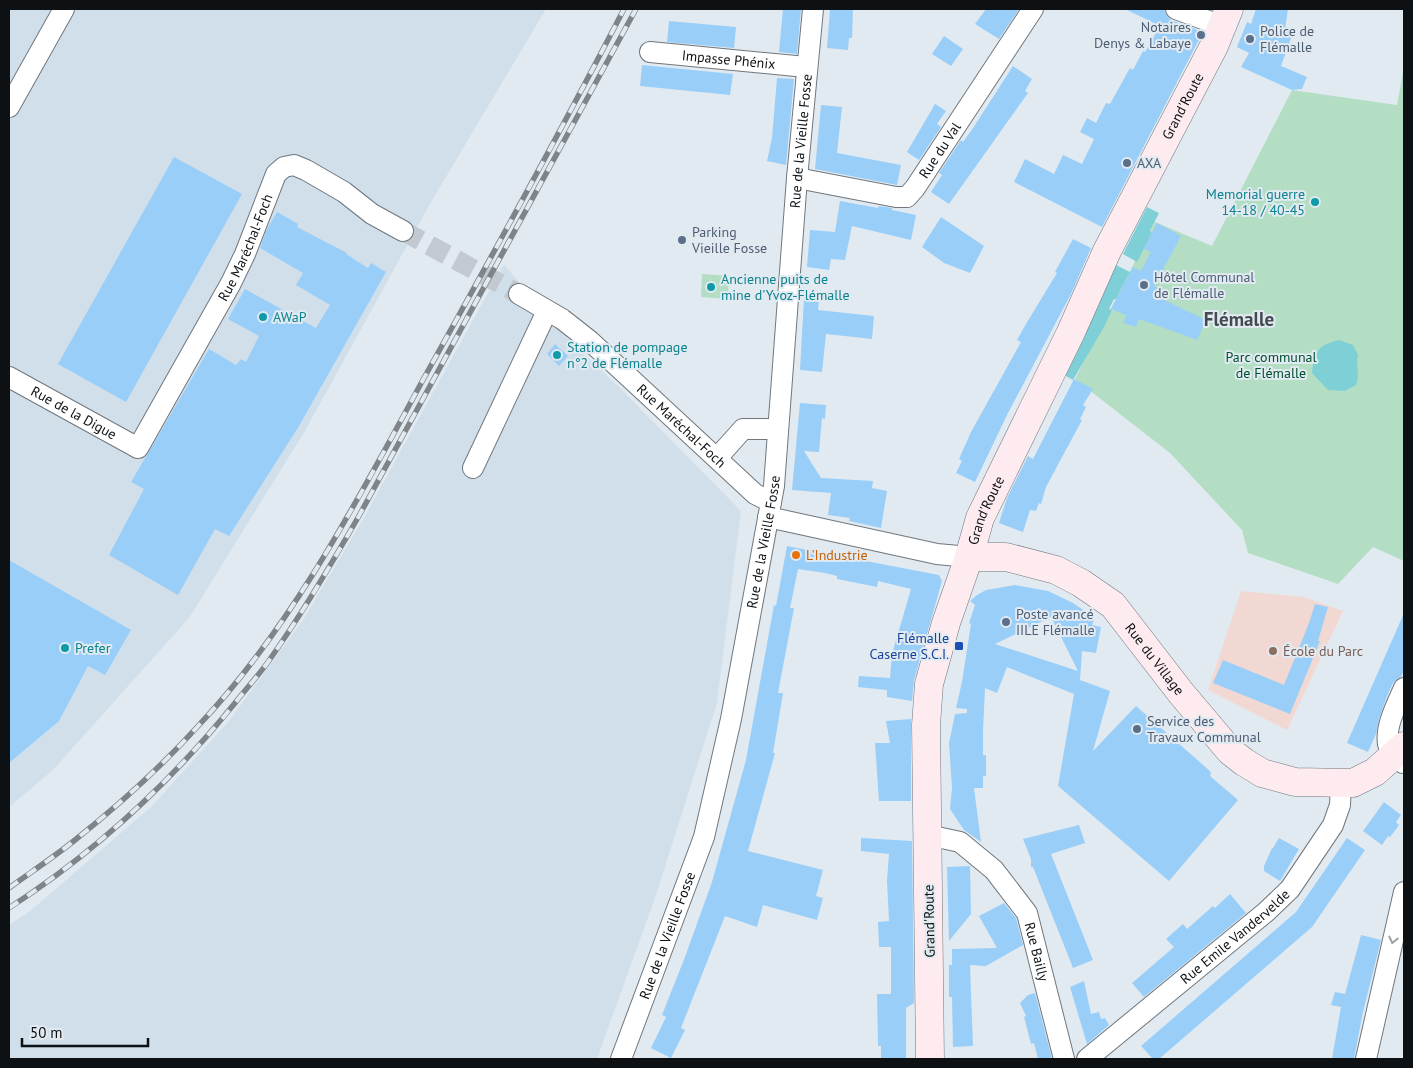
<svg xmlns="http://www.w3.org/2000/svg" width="1413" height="1068" viewBox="0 0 1413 1068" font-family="'PT Sans',sans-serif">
	<rect width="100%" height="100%" fill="#e2eaf1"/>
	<g fill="#d1dfeb">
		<path d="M9,9H546L431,202L305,431L189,618L53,770L9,807Z"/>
		<path d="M504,264L555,327L619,387L741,511L717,703L656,895L597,1059H9V925L30,911L151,807L229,721L303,620L362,521Z"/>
	</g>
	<path fill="#f2d8d2" d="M1241,591L1304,597L1343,611L1287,730L1208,690Z"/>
	<g fill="#b3dec4">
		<path d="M1404,67V561L1373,547L1338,584L1248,553L1242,530L1170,453L1075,379L1155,222L1212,246L1292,90L1397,105Z"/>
		<path d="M702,274L729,276L728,299L701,297Z"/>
	</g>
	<g fill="#7ed0d6">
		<path d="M1147,207L1159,213L1150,231L1152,233L1137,262L1123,254Z"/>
		<path d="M1116,265L1130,272L1116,299H1114L1109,309L1112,310L1104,327L1073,380L1057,371Z"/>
		<path d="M1339,340L1353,345L1358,355C1355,367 1361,373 1356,385L1345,391L1328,390L1312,373C1315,350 1317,346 1339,340Z"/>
	</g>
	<g fill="#99cef8" fill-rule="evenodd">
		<path d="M783,9H801L797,54L779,52Z"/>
		<path d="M830,9H853L852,38H849L848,50L827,48Z"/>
		<path d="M986,9H1019L999,39L975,24Z"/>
		<path d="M1125,9H1164L1167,16L1171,20L1203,32L1102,227L1014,182L1025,159L1054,174L1063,155L1082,164L1094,139L1080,132L1087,118L1096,123L1106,103L1110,104L1130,68L1133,70L1143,51L1145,52L1160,26Z"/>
		<path d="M1256,9H1288L1285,29L1294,30L1281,66L1307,77L1302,89L1292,90L1241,67L1249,53L1237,47L1247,22L1251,24Z"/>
		<path d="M669,21L736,27L734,48L667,42Z"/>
		<path d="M944,36L963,49L951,66L932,54Z"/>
		<path d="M642,65L733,74L730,95L640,86Z"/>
		<path d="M1013,66L1032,79L1025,91L1028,93L949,204L931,192L942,175L939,173L961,140L963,142L973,128Z"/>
		<path d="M777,78L794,79L786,165L767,161L772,138Z"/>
		<path d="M935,104L946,111L937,124L941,127L919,160L907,152Z"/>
		<path d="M821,105L842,107L837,153L901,165L897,185L815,169Z"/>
		<path d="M174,157L242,194L126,402L58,364Z"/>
		<path d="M840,201L878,208L879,206L892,208V210L916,215L911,240L852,226L845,260L831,259L829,270L807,267L810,230L835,232Z"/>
		<path d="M277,212L298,224L297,227L347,253L346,254L368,268L371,263L386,272L299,426L229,536L215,529L178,595L109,555L144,489L131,482L209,349L236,365L241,359L246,362L259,336L228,319L245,289L316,328L330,305L296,285L303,273L260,248L266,231Z"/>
		<path d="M941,217L984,246L970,273L944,263L922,247Z"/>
		<path d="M1157,223L1181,236L1154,286L1165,292L1162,299L1206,320L1197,340L1139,319L1136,327L1123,323L1126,315L1111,309L1133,267L1141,271L1151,252L1144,249Z"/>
		<path d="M1073,239L1091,248L1072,292L1008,413L975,482L956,473L962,461L959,459L971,432L1021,342L1017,340L1026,324L1057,273L1055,272Z"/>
		<path d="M804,298L819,300L818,310L874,316L872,339L826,334L822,372L800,370Z"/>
		<path d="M555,344L568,356L559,366L547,354Z"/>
		<path d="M1074,379L1093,389L1083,405L1086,407L1080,419L1082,420L1046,487L1041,504L1039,503L1036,511L1030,510L1023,532L999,523L1007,498L1028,456L1033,459Z"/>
		<path d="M800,403L826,405L825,419L822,418L819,452L804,451L821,478L873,481L872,488L887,491L881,528L849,521L850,518L828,515L831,493L792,490Z"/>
		<path d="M787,546L939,575L942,581L914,680L912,701L887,697V690L858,687L859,676L890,678L892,654L911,589L878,581L877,587L837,579V576L825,573L798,569L790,608H794L778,693H783L773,753H775L748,851L823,870L816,896L823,898L817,920L763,905L757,927L725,916L681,1028L685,1030L671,1058L651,1048L666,1017L662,1015L685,957L712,882L746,760L774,605L776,606Z"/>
		<path d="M9,560L131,630L105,675L88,666L59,721L9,763Z"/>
		<path d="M1015,585L1048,591L1073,603L1089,614L1088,618L1094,620L1092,625L1101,627L1096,653L1082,651L1080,680L1110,691L1093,751L1136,706L1211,772L1210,776L1238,800L1169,881L1058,786L1074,694L1007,667L997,693L985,688L983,732V755H986V776H983V788H974L981,842L964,830L950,809L952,788L949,743L955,714L967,713V709L956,708L962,682L971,624L969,623L975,605L970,601L977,595L986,590ZM1051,617L1078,671L995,644Z"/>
		<path d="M1315,604L1328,607L1318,641H1320L1290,714L1213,683L1223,660L1284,685L1309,623Z"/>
		<path d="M1404,613V670L1401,677L1393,683L1387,696L1379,719L1376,734L1368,752L1347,743Z"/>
		<path d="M911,719V801H879L875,743H890L886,721Z"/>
		<path d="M1384,802L1401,815L1396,822L1399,825L1390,837L1388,836L1382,845L1363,831Z"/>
		<path d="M1079,825L1085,843L1051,854L1093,960L1073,968L1033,867H1031V859L1023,839Z"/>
		<path d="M861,838L912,841L914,1003L906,1008V1059H881V1046H878L877,994H891V947H879L878,922L889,921L887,881L889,854L861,851Z"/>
		<path d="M1279,838L1299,849L1280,881L1264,871V866L1272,848H1273Z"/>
		<path d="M1347,838L1365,850L1312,927L1159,1059H1153L1141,1046L1296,912Z"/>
		<path d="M970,866L971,914L949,941L947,867Z"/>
		<path d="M1230,894L1246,913L1144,997L1132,983L1174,947L1166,939L1183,924L1187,929L1213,906L1215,908Z"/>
		<path d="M1004,903L1016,918L1023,945L986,966L970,965L973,1046L953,1047L952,997H949V965H952V949L997,948L979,916Z"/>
		<path d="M1361,935L1381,940L1363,1012L1354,1059H1332L1341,1007L1331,1005L1335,992L1345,994Z"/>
		<path d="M1084,981L1091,1014L1099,1012L1101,1019L1105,1018L1109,1025L1087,1044L1070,987Z"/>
		<path d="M1035,993L1052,1059H1038L1034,1043L1031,1044L1024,1017L1026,1016L1020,1003L1028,995Z"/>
	</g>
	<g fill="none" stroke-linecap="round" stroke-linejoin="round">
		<path stroke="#c2c9d0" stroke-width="20" stroke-dasharray="20 10" stroke-linecap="butt" d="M403,231L519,294"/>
		<g stroke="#6f777d" stroke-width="22">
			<g id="street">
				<path d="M1176,9L1222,26"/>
				<path id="s1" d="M650,52L806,67"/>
				<path d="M9,107L64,9"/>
				<path id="s2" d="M797,178L896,197H907L915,188L1033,9"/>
				<path id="s3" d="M519,294L562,319L590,341L755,494L771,502"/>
				<path id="s4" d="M9,377L138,448L231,283L245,254L276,174L284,167L294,165L306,170L344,192L372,214L403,231"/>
				<path d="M717,458L743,429H778"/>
				<path d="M473,468L547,311"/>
				<path d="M768,517L937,554L969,557"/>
				<path d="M1403,763C1397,758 1390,752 1388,744C1385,726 1397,704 1404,688"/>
				<path id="s5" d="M928,835L960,842L994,870L1027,913L1064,1059"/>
				<path id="s6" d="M621,1059L704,837L731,719L774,486L797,178L813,9"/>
				<path id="s7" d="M1087,1059L1266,912L1290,889L1333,825L1340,805L1341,784"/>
				<path d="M1366,1059L1404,892"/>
			</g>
		</g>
		<g stroke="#6f777d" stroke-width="29">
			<g id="secondary">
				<path id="s8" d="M969,557H1006L1056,570L1081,583L1113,605L1181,693L1230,751L1244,762L1262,773L1295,782L1353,783L1375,772L1404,746"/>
				<path id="s9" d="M930,1059L926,725L929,684L946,623L969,557L980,518L1071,332L1107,251L1214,46L1229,9"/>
			</g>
		</g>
		<use href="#street" stroke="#fff" stroke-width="20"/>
		<use href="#secondary" stroke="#fdebef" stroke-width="28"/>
		<g stroke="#7e8488" stroke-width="5.5">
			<g id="rail">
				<path d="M9,888C31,872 54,857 75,840C119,805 161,767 199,725C294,624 358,499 424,378C492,256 560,133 624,9"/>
				<path d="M9,908C94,853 171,782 235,703C246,689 258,676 268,662C302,614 331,565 360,514L636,9"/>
			</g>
		</g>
		<use href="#rail" stroke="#e2eaf1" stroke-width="4" stroke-dasharray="11" stroke-linecap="butt"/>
	</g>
	<defs><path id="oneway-chevron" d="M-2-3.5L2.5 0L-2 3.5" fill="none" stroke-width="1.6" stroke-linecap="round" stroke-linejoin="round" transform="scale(1.25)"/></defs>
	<use stroke="#9fa0a1" href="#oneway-chevron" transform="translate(1393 940) rotate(103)"/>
	<g fill="#5c6f8a" stroke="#e2eaf1" stroke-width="2">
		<circle cx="1201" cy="35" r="5"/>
		<circle cx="1250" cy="39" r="5"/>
		<circle cx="1127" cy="163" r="5"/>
		<circle cx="682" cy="240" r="5"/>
		<circle cx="1144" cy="285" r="5"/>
		<circle cx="1006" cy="622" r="5"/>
		<circle cx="1137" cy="729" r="5"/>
	</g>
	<g fill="#0f9aa8" stroke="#e2eaf1" stroke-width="2">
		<circle cx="1315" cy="202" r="5"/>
		<circle cx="711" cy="287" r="5"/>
		<circle cx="263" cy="317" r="5"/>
		<circle cx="557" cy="355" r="5"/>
		<circle cx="65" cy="648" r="5"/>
	</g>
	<circle fill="#e8710a" stroke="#e2eaf1" stroke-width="2" cx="796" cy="555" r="5"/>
	<rect fill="#1a4fb4" stroke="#e2eaf1" stroke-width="2" x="954" y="641" width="10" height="10" rx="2.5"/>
	<circle fill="#8d6e63" stroke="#e2eaf1" stroke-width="2" cx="1273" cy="651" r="5"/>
	<g text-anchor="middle" stroke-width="4" stroke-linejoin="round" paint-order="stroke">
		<g font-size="14" fill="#4e5e75" stroke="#e2eaf1" text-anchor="start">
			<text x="1191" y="32" text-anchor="end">Notaires<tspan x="1191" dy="16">Denys &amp; Labaye</tspan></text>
			<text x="1260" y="36">Police de<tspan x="1260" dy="16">Flémalle</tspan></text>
			<text x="1137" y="168">AXA</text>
			<text x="692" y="237">Parking<tspan x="692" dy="16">Vieille Fosse</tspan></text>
			<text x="1154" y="282">Hôtel Communal<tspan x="1154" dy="16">de Flémalle</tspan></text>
			<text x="1016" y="619">Poste avancé<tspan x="1016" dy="16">IILE Flémalle</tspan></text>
			<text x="1147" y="726">Service des<tspan x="1147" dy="16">Travaux Communal</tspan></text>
		</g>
		<g font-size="14" fill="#0e1113" stroke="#e2eaf1">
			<text dy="5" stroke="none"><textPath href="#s1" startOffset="79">Impasse Phénix</textPath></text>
			<text dy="5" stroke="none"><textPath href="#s9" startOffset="1008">Grand'Route</textPath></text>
			<text dy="5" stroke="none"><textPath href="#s6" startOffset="941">Rue de la Vieille Fosse</textPath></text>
			<text dy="5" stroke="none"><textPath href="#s2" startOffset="169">Rue du Val</textPath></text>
			<text dy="5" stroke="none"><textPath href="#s4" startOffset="375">Rue Maréchal-Foch</textPath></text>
			<text dy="5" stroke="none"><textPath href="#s4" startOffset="74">Rue de la Digue</textPath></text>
			<text dy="5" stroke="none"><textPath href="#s3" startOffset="210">Rue Maréchal-Foch</textPath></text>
			<text dy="5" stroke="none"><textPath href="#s9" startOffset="558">Grand'Route</textPath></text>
			<text dy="5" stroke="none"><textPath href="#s6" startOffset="538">Rue de la Vieille Fosse</textPath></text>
			<text dy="5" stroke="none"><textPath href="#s8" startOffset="224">Rue du Village</textPath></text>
			<text transform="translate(929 921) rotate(-91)" y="5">Grand'Route</text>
			<text dy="5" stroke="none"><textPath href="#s6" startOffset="132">Rue de la Vieille Fosse</textPath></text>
			<text dy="5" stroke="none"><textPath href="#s7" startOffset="192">Rue Emile Vandervelde</textPath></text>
			<text dy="5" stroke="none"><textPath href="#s5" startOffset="171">Rue Bailly</textPath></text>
		</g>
		<g font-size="14" fill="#0d838f" stroke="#e2eaf1" text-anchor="start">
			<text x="1305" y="199" text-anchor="end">Memorial guerre<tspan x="1305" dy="16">14-18 / 40-45</tspan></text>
			<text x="721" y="284">Ancienne puits de<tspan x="721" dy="16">mine d'Yvoz-Flémalle</tspan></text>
			<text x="273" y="322">AWaP</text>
			<text x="567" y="352">Station de pompage<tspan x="567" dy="16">n°2 de Flémalle</tspan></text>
			<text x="75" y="653">Prefer</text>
		</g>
		<g font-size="14" fill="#005030" stroke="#e2eaf1">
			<text x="1271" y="362">Parc communal<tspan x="1271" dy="16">de Flémalle</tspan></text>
		</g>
		<g font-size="14" fill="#c56008" stroke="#e2eaf1" text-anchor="start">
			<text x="806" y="560">L'Industrie</text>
		</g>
		<g font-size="14" fill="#164399" stroke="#e2eaf1" text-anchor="end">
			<text x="949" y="643">Flémalle<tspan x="949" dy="16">Caserne S.C.I.</tspan></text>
		</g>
		<g font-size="14" fill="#785e54" stroke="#e2eaf1" text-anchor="start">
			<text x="1283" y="656">École du Parc</text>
		</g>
		<g font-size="19" font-weight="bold" fill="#434a50" stroke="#e2eaf1">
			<text x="1239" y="326">Flémalle</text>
		</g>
	</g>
	<rect width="1413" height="1068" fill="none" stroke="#0e1113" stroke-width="20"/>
	<path d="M22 1038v8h126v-8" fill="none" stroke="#0e1113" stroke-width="2.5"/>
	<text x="30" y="1038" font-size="15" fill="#0e1113" stroke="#e2eaf1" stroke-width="4" paint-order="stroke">50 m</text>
</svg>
